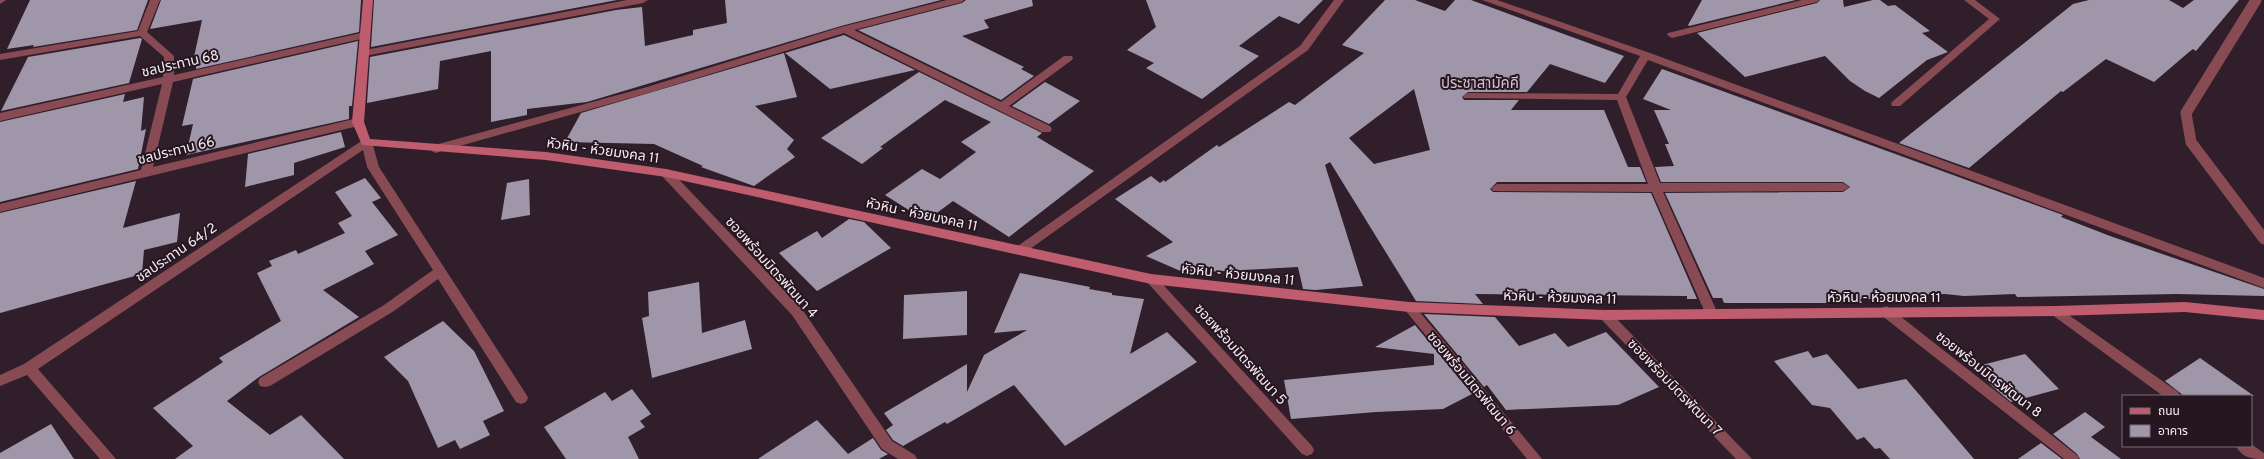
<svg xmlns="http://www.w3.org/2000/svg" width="2264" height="459" viewBox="0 0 2264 459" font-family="Overpass,'Noto Sans Thai',sans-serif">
	<rect width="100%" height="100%" fill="#301f2a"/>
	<g fill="#a096aa" fill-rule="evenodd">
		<path d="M30,0H148L137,30L33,47L34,45L7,49Z"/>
		<path d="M161,0H361L359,32L196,69V65L192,66L202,20L150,29Z"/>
		<path d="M374,0H617L371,47Z"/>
		<path d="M725,0H941L841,26L587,102L527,109V115L491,122V51L440,61L438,89L367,103L370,57L616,10L642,7L645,46L693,35V30L727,23Z"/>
		<path d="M966,0H1032L1033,6L984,20L989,28L962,36L1024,67L1021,69L1034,76L1001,100L858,30L962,3Z"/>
		<path d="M1146,0H1323L1299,24L1279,16L1239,46L1259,56L1202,99L1146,68L1154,63L1127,50L1156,27Z"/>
		<path d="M1385,0H1415L1445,11L1455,0H1471L1624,56L1605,83L1550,64L1527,92H1468L1462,97L1464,100H1519L1511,110H1604L1628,167H1640L1646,182H1497L1490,189L1493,192L1651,193L1697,299H1687V296L1475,294L1483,304L1416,301L1330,162L1325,165L1363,286L1315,290L1303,289L1298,267L1185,273L1146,256L1173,242L1115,199L1151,176L1160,183L1164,180L1165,182L1217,145L1219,147L1289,102L1295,105L1364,53L1342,45ZM1414,89L1430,150L1374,164L1349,138Z"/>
		<path d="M1702,0H1796L1689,26L1688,25Z"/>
		<path d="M1820,0H1843L1844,7L1873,0H1880L1888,6L1895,5L1930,31L1922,33L1948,52L1927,60L1879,98L1865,91L1850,81L1825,56L1745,77L1697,33L1817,3Z"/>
		<path d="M2089,0H2169L2183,8L2194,0H2239L2196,51L2193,49L2189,52L2154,82L2106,59L2063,92L2061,91L1969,168L1899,143L2073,4Z"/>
		<path d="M844,35L915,70L830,89L785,53Z"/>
		<path d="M140,38L142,39L129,83L1,111L28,57Z"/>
		<path d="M358,41L352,106H349V119L186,155L193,124L182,126L193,79Z"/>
		<path d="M784,53L797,97L755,106L794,140L787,149L795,157L754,186L701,167L703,166L654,144L565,142L581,113Z"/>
		<path d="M1662,69L2063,215L2061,217L2110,236L2264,289V296L2177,294L2017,297L2015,294L1964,296L1945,294L1890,295L1892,299H1860L1862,303H1724L1722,298H1713L1665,193L1843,192L1850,187L1843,182H1661L1655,167L1674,166L1665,144H1669L1654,110H1671L1643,99Z"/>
		<path d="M919,72L1042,133L1037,137L1094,171L1009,237L953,201L926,221L885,195L922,169L940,179L976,152L961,142L991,122L945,100L880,147L883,148L862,164L821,138Z"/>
		<path d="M1045,82L1080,101L1049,124L1012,106Z"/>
		<path d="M125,94L123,102L144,97L141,131L146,129L138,169L0,202V122Z"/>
		<path d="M341,132L345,147L294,163V175L245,187L248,154Z"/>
		<path d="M365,178L381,198L372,202L398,235L365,251L374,264L323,290L359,317L259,377L227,401L270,435L301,415L344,459H175L193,446L153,408L223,362L219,358L281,321L257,273L272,266L269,261L296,250L298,254L345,233L338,223L352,216L335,192Z"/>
		<path d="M529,179L530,215L501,220L507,183Z"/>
		<path d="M136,181L123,228L180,213L177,242L144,250L142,274L0,313V213Z"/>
		<path d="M849,219L864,222L891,248L817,291L779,253L817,231L822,238Z"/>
		<path d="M1020,273L1090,287L1089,289L1112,293V295L1144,299L1130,354L1167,332L1197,362L1065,446L1014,385L947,424L945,422L903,446L893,440L886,430L893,425L884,413L967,364V392L984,355L1027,330L994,333Z"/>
		<path d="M699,282L702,333L745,320L752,349L652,378L642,318L649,316L648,292Z"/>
		<path d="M967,291V335L903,339L904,295Z"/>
		<path d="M1424,314L1495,317L1519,346L1555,333L1568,347L1606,332L1659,387L1618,405L1506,410L1487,385L1484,387Z"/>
		<path d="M443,321L474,351L504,411L483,421L490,435L460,449L455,440L438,448L408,381L384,357Z"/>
		<path d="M1415,325L1472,394L1443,409L1376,412L1291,419L1284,380L1434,365V354L1375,347Z"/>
		<path d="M1808,351L1813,358L1827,354L1858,389L1906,379L1974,459H1890L1880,448L1875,449L1864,437L1857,440L1830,408L1812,405L1774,361Z"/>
		<path d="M2025,354L2059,389L2011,402L1992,386L1974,367Z"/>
		<path d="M2200,358L2254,396H2184L2165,381Z"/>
		<path d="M632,389L651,414L640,421L645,427L628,437L639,459H566L544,427L605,392L612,401Z"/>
		<path d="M2085,412L2105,427L2091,437L2121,459H2080L2077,454L2053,434Z"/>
		<path d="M817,420L848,454L873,438L881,450L888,454L879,459H758Z"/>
		<path d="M51,424L74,459H0V453Z"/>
		<path d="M2041,443L2062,459H2018Z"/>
	</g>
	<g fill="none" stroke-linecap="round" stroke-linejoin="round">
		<g stroke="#884b54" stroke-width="11">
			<path d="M2256,0L2186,113L2191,142L2264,239"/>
			<path d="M1886,312L2073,459"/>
		</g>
		<g fill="#884b54" fill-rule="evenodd">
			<path d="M0,0H6L0,4Z"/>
			<path d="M150,0H160L147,32L174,56V75L365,32L370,35L365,38L173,82L153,167L358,118L364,122L358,126L0,212V204L141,170L162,84L0,121V113L163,77L164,57L140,36L0,60V54L138,31Z"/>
			<path d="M627,0H648L643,3L365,56L360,53L365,50Z"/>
			<path d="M947,0H964L962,2L854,30L1001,102L1064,56H1072L1073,58L1072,60L1009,106L1050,126L1052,129L1050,132H1042L844,33L655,91L435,153L429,149L431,146L647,87L841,27Z"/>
			<path d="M1334,0H1344L1308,50L1023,254H1015L1013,251L1015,248L1300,46Z"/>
			<path d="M1482,0H1497L1650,53L2264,278V288L1648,60L1626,97L1660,183H1843L1849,187L1843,191L1663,192L1718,314L1717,317H1707L1652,192L1493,191L1491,188L1497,184H1648L1617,100L1464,98L1463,96L1468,93L1618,94L1640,56Z"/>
			<path d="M1802,0H1819L1817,2L1672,38L1667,35L1668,33Z"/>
			<path d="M1964,0H1975L2000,19L1900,106H1892L1891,104L1892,102L1989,19Z"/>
			<path d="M366,138L372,142L379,167L526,394L528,398L526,402L521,404L516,402L438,279L394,311L270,386L265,387L260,386L258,382L260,378L384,305L433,270L367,167L363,150L38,369L116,459H100L27,375L0,386V375L24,364Z"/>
			<path d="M666,169L670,170L802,309L892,441L915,455L917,459H898L882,449L792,315L662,176L660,173L662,170Z"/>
			<path d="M1151,274L1155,276L1312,446L1314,450L1312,454L1307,456L1302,454L1147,282L1145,279L1147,276Z"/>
			<path d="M1409,302L1413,304L1542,459H1527L1405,310L1403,307L1405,304Z"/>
			<path d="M2056,306L2178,392L2180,396H2163L2051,314L2050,311L2051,308Z"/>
			<path d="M1605,310L1610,312L1752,459H1736L1600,318L1599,315L1600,312Z"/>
			<path d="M2251,444L2264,453V459C2252,459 2242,458 2236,446H2251Z"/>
		</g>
		<path fill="#bf5d6e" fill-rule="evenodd" d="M363,0H373L364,122L370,139L546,152L666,169L1151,274L1409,302L1605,310L2056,306L2185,302L2264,310V320L2185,312L2056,316L1605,320L1409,312L1151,284L666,177L546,160L362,145L352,122Z"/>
	</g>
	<g text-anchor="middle" stroke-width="4" stroke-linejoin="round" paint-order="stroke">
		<g font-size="14" fill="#f7ecf3" stroke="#261620">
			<text transform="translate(180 63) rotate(-13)" y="5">ชลประทาน 68</text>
			<text transform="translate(176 150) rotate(-14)" y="5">ชลประทาน 66</text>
			<text transform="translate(603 150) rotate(8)" y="5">หัวหิน - ห้วยมงคล 11</text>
			<text transform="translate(922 214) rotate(12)" y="5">หัวหิน - ห้วยมงคล 11</text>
			<text transform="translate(176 252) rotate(-34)" y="5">ชลประทาน 64/2</text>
			<text transform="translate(772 267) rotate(48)" y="5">ซอยพร้อมมิตรพัฒนา 4</text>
			<text transform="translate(1238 274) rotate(6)" y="5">หัวหิน - ห้วยมงคล 11</text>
			<text transform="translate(1560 297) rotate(2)" y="5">หัวหิน - ห้วยมงคล 11</text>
			<text x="1884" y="302">หัวหิน - ห้วยมงคล 11</text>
			<text transform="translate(1241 354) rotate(48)" y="5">ซอยพร้อมมิตรพัฒนา 5</text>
			<text transform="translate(1989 374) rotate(38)" y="5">ซอยพร้อมมิตรพัฒนา 8</text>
			<text transform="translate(1472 383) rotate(50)" y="5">ซอยพร้อมมิตรพัฒนา 6</text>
			<text transform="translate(1675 387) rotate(46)" y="5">ซอยพร้อมมิตรพัฒนา 7</text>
		</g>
		<g font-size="15" fill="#d6bfce" stroke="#261620">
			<text x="1480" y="88">ประชาสามัคคี</text>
		</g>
	</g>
	<rect x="2122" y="395" width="130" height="52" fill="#261620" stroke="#7a6c74"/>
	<rect x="2130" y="408" width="20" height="6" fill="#bf5d6e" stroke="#7a6c74"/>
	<text x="2158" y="415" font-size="12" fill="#f7ecf3">ถนน</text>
	<rect x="2130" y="425" width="20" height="12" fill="#a096aa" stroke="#7a6c74"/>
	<text x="2158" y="435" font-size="12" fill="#f7ecf3">อาคาร</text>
</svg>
